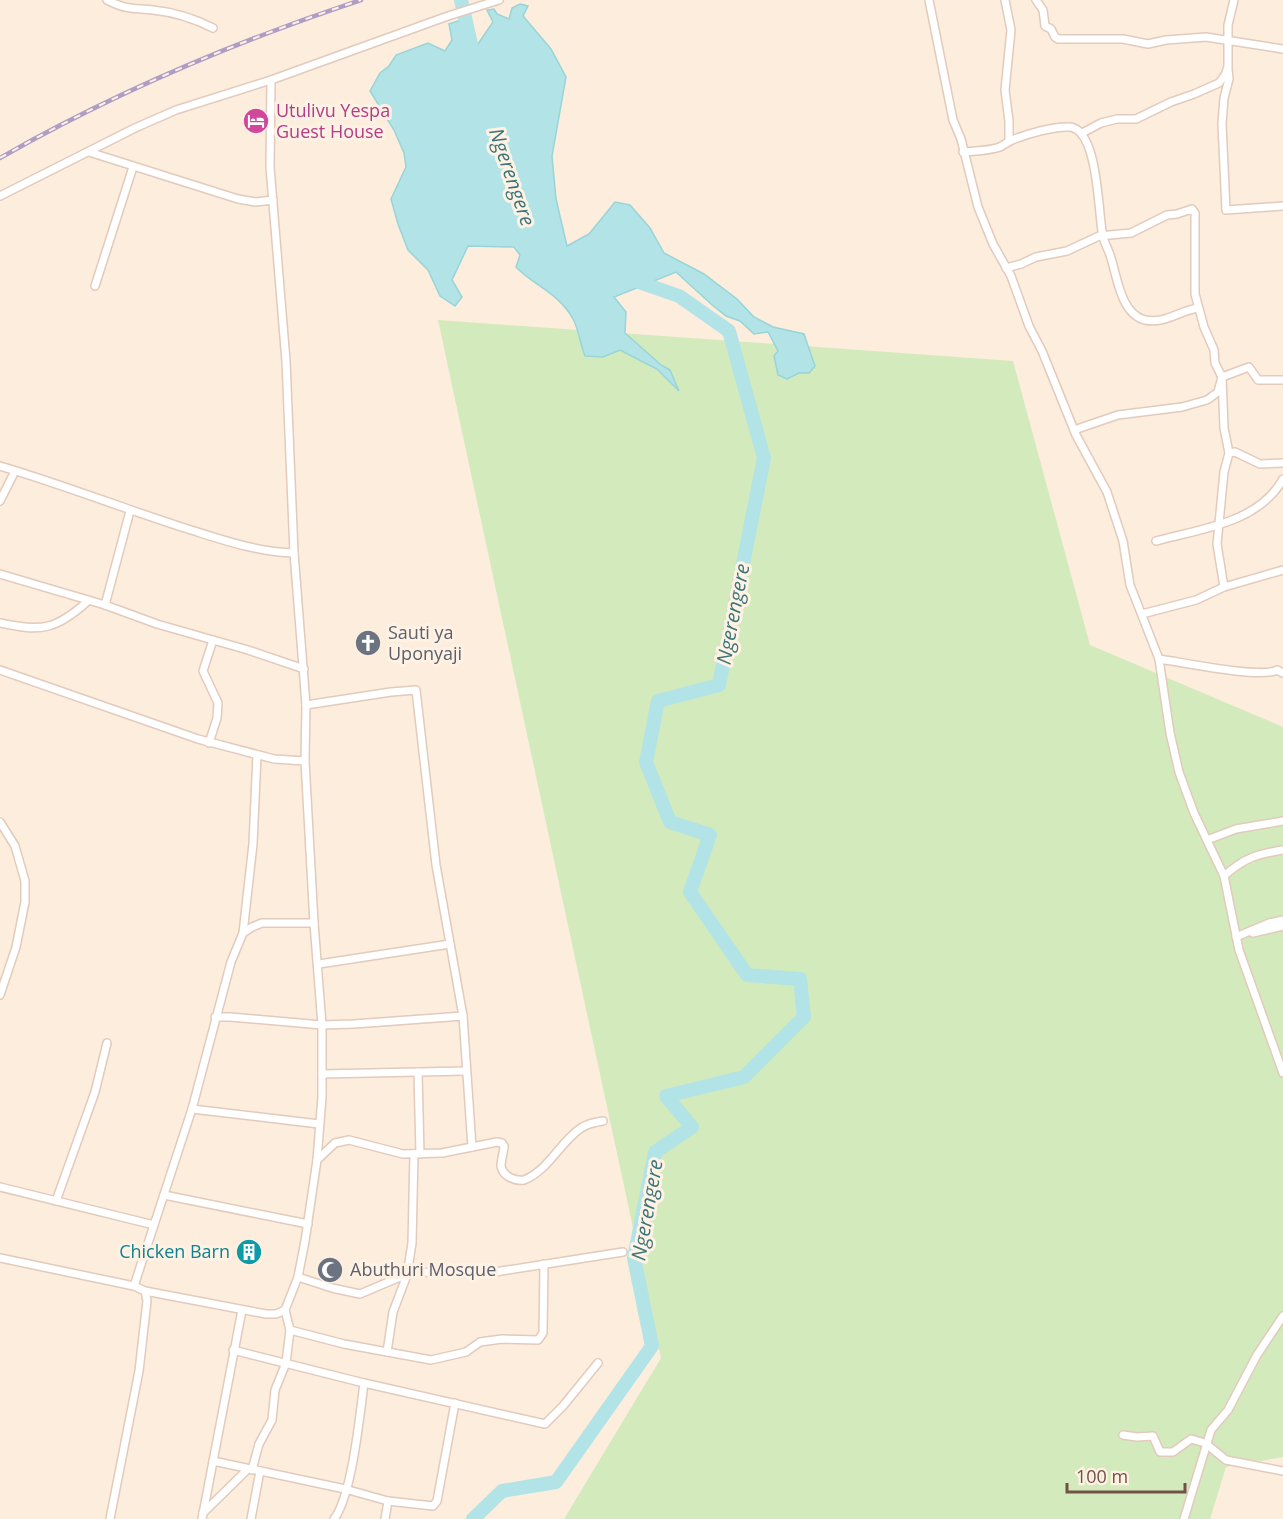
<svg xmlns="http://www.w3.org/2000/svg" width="1283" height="1519" viewBox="0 0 1283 1519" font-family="'Open Sans',sans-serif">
	<rect width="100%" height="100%" fill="#fdeddd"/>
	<path fill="#d3eabc" d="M438,320L1013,361L1090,645L1283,727V1457L1226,1467L1210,1519H564L661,1358Z"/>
	<path fill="#b2e3e6" stroke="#98d4d8" stroke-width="1.5" d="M520,4L528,6L523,16L551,49L566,77L552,156L556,199L567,246L589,234L615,202L630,205L650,228L664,253L704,274L737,299L754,317L773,327L804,334L815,366L809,373H799L787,379L778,375L774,356L778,351L768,332L754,334L740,321L726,316L711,304L676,272L614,297L626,312L625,333L661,365L670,370L679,391L657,369L620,350L603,357L585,356C580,344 579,330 573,319C559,293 534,286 516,267L520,255L514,247L468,246L452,280L462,297L455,306L440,296L428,270L408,250L398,224L391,199L406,167L404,153L394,130L370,91L380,73L389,66L396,55L428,43L445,51L452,40L449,24L464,19L468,40L478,44L493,22L487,10L494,9L497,14L509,19L512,8Z"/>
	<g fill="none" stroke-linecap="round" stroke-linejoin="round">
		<g stroke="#b2e3e6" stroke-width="14">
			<path d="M461,0L474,57"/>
			<path d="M473,1519L502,1491L556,1482L652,1346L634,1258L655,1152L692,1127L666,1096L744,1077L804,1017L800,979L747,975L690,892L710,835L670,822L646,762L658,701L719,685L764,458L729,331L679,296L630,279"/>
		</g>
		<g stroke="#e2cabd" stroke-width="10">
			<g id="minor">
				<path d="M107,0C126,10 133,8 153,10C173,12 195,19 213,28"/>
				<path d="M929,0L953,120L961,139L978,207L993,244L1011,276L1029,326L1042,351L1076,435L1107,492L1123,541L1130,585L1159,659L1170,733L1179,772L1194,813L1224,876L1239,950L1283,1073"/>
				<path d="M1005,0L1011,30L1005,90L1009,121V141"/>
				<path d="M1036,0L1043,10L1045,26L1051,29L1055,37L1058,39H1123L1148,44L1166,40L1206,37L1283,49"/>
				<path d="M1228,69L1229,79L1224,98L1222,124L1226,210L1283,206"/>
				<path d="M1082,133L1101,123L1117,119H1136L1171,102L1194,94L1219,83L1225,75L1228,67V25L1234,0"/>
				<path d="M89,152L238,199L256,202L273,200"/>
				<path d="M963,152C976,151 988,151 1000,147C1004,145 1007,142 1012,140C1027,134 1054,126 1070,127C1099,130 1098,216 1103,237C1105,244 1109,251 1111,258C1117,277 1121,314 1145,320C1165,324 1179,311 1198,308"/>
				<path d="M0,196L135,128L176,110L271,80L448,16L499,0"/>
				<path d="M1006,268L1021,264L1036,257L1067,251L1099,236L1131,233L1167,215L1177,214L1192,209L1195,213V294L1204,327L1214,350L1215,363L1222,377L1224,428L1229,453L1224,472L1217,544L1224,587"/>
				<path d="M95,286L133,167"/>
				<path d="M1074,430L1118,415L1182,407L1207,400L1218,392L1222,377L1249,367L1258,380H1283"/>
				<path d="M1229,453L1235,452L1260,464L1283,463"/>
				<path d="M0,466C65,485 127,510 191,530C226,541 258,552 294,553"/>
				<path d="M0,501L15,471"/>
				<path d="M1156,541C1200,529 1259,523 1283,479"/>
				<path d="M0,574L105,605L157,624L248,650L304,669"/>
				<path d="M105,605L130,511"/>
				<path d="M1142,614L1196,600L1224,587L1283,570"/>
				<path d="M0,623C41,632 56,630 88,601"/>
				<path d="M1159,659C1181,662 1262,679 1277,670L1283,673"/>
				<path d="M0,670L198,739L274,759L305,761"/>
				<path d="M306,705L391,692L416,690L436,865L463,1016L472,1147"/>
				<path d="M209,743L217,718L218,703L203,671L213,640"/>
				<path d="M0,822L15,846L25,881V902L16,947L0,995"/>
				<path d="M1207,840L1236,829L1283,821"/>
				<path d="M1224,876C1244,858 1257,854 1283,850"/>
				<path d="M243,933L253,844L257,755"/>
				<path d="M1253,933L1283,926"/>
				<path d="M1236,937L1269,923L1283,920"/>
				<path d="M319,964L450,944"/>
				<path d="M215,1017H230L322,1025L354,1024L463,1016"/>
				<path d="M418,1072L420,1154"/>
				<path d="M322,1074L466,1071"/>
				<path d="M192,1109L319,1124"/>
				<path d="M317,1160L335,1143L349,1140L403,1154L442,1153L497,1142L502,1143L504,1146C504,1151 501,1160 501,1166C503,1177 515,1181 524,1180C548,1171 560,1142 581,1128C587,1124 596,1122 603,1121"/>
				<path d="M0,1187L154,1225"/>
				<path d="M164,1195L308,1224"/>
				<path d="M56,1201L95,1092L107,1043"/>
				<path d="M0,1258L134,1286L145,1291L147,1301L139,1371L110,1519"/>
				<path d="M298,1277L332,1288L360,1294L412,1272L466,1273L495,1272L623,1252"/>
				<path d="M134,1286L192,1109L231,962L243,933L252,927L262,923H314"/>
				<path d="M145,1291L266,1314H276L285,1310L298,1277L305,1241L317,1160L322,1097V1025L314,923L305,761L306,705L294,553L286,361L270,167L271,80"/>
				<path d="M290,1330L344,1344L431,1360L466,1352L480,1342L502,1339L538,1340L543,1333L544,1264"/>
				<path d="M233,1350L364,1383L545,1424L563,1406L598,1363"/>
				<path d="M387,1352L393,1312L407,1275L412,1243L414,1154"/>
				<path d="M1123,1435L1137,1437L1153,1436L1160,1452H1173L1191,1439L1205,1443L1226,1460L1283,1471"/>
				<path d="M213,1461L345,1489L388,1501L433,1506L437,1501L455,1403"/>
				<path d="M252,1470L259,1444L272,1420L275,1390L286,1363L290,1330L285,1310"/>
				<path d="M203,1513L248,1469"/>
				<path d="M202,1519L242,1310"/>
				<path d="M251,1519L260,1471"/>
				<path d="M334,1519C352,1496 360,1414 364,1383"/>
				<path d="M385,1519L388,1501"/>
				<path d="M1184,1519L1211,1430L1228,1410L1257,1355L1283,1316"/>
			</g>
		</g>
		<use href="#minor" stroke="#fff" stroke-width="7"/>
		<g stroke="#af9dc5" stroke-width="4.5">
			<path id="rail" d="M0,158C114,93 237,41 361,0"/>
		</g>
		<use href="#rail" stroke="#fff2e4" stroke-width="2" stroke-dasharray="7" stroke-linecap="butt"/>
	</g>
	<defs>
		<g id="hotel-disc" transform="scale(1.35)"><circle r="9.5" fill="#d1479c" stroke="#fff2e4"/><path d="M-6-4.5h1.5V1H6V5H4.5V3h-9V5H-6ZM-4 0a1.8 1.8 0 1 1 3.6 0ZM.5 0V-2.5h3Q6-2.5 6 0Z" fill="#fff"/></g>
		<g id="church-disc" transform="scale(1.35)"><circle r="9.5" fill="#6b7280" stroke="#fff2e4"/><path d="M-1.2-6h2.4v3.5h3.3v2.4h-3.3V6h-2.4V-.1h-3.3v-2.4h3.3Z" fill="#fff"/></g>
		<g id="building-disc" transform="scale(1.35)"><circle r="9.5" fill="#0f9aa8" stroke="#fff2e4"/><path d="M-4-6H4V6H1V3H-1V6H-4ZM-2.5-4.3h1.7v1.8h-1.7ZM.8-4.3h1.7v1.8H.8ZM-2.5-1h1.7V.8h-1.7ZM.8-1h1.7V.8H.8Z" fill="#fff"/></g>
		<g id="mosque-disc" transform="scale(1.35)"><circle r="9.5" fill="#6b7280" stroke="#fff2e4"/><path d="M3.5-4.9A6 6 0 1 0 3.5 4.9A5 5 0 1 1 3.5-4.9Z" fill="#fff"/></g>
	</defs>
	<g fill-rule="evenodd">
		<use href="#hotel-disc" x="256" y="121"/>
		<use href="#church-disc" x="368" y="643"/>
		<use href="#building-disc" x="249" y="1252"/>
		<use href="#mosque-disc" x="330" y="1270"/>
	</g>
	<g text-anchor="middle" stroke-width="6" stroke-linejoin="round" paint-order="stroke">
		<g font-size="18" fill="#b23c85" stroke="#fff2e4" text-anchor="start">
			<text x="276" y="117">Utulivu Yespa<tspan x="276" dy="21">Guest House</tspan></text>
		</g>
		<g font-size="18" fill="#5b616d" stroke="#fff2e4" text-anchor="start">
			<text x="388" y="639">Sauti ya<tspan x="388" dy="21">Uponyaji</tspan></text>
			<text x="350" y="1276">Abuthuri Mosque</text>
		</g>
		<g font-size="18" fill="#0d838f" stroke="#fff2e4" text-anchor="end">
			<text x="230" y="1258">Chicken Barn</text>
		</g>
		<g font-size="20" font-style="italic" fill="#3a7579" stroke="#fff2e4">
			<text transform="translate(512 177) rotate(71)" y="7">Ngerengere</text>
			<text transform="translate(733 614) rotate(-79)" y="7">Ngerengere</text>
			<text transform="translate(647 1210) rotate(-80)" y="7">Ngerengere</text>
		</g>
	</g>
	<path d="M1067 1483v9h118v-9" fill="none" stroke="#725146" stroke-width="3"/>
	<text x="1076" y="1483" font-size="18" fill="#725146" stroke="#fff2e4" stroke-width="4.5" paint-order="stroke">100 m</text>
</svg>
